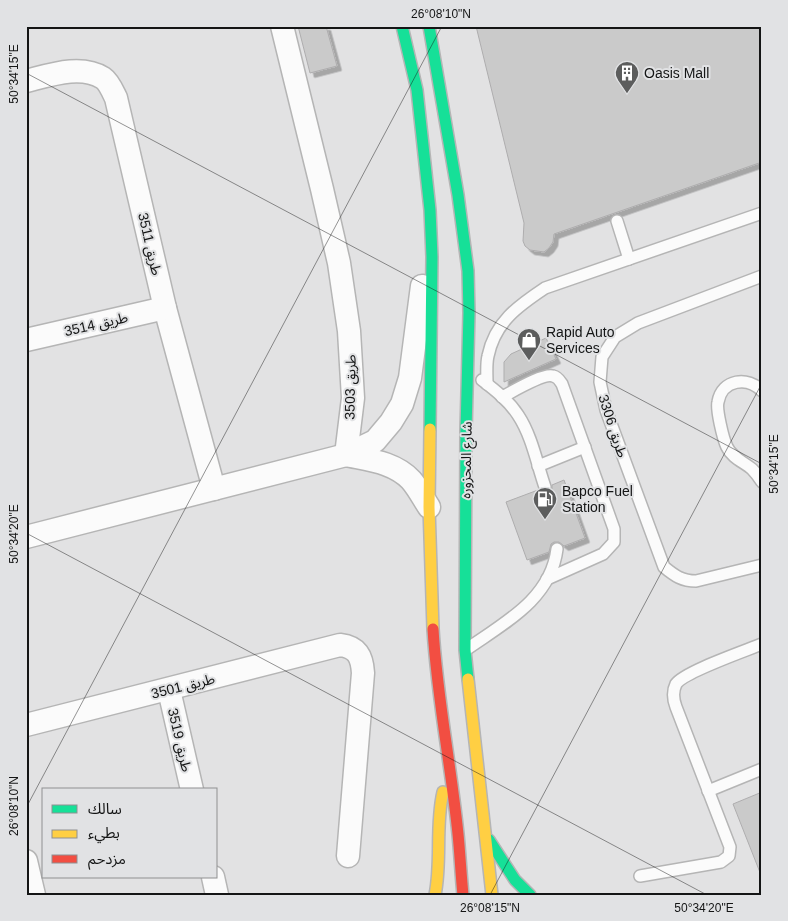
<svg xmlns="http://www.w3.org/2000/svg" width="788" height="921" viewBox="0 0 788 921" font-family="Arial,'Noto Sans Arabic',sans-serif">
	<defs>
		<filter id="shadow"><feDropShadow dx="4.5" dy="4.5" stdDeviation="0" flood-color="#0004"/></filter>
	</defs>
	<rect width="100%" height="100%" fill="#e2e2e3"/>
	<g fill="#cacaca" stroke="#aeadae" filter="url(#shadow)">
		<path d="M298,26H326L337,66L310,73Z"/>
		<path d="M476,26H762V162L554,234L553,242L549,248L544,252L530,250L525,246L523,241L524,223Z"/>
		<path d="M546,338L556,359L504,382V362L511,354Z"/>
		<path d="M564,480L585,538L564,546L559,542H554L551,544L549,552L527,560L506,502L538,490L543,494H548L552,489V485Z"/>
		<path d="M762,792V875H761L733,804Z"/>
	</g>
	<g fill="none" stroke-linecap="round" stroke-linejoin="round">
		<g stroke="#b5b5b5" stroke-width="14">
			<g id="lane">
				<path d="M617,221L629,259"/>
				<path d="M762,276L638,323L615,337L602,357L600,382L606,410L664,567C675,576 682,581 696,581L762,565"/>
				<path d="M482,380C495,390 509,401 518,415C532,436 537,464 545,487"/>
				<path d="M487,384C487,375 486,364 488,356C495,322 518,306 545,288L762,213"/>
				<path d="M762,391C748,376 722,379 718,402C716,409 723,439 727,447C732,458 744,462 752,469C756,473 759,477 762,482"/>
				<path d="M502,397C512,392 543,373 553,376C558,377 560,381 562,384L614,529V542L603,554L547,579"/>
				<path d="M538,466L585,447"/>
				<path d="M467,649C504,623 551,599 557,549"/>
				<path d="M708,791L762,769"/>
				<path d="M640,876L721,862L729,856L730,847L676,707C673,699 672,692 676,684C684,672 745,651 762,644"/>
			</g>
		</g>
		<g stroke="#b5b5b5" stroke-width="25">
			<g id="street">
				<path d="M282,26L322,189L339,263L349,331L353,398L346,455"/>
				<path d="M26,81C50,75 81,64 103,78C109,82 113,92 116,98L165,308L214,489"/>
				<path d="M26,340L165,308"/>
				<path d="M346,455C369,460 394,462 411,480C418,488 423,498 429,507"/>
				<path d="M26,537L346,455L375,441L391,422L402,404L410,378L422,286"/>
				<path d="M169,690L192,790"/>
				<path d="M26,725L340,645C357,647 362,656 363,673L348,856"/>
				<path d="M26,861L34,895"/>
				<path d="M213,877L217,895"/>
			</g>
		</g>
		<g stroke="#b5b5b5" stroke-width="14">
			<g id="fast">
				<path d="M402,26L417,90L430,210L432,257L430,429"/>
				<path d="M429,26L458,195L468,271L469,313L466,431L465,650L468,679"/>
				<path d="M489,840L515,880L530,895"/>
			</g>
		</g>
		<g stroke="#b5b5b5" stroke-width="14">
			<g id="slow">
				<path d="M430,429L429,507L433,629"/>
				<path d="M468,679L492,895"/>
				<path d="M435,895C442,861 435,826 443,792"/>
			</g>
		</g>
		<g stroke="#b5b5b5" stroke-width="14">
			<path id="jam" d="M433,629C437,698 451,765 458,834C460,854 461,875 463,895"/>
		</g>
		<use href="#lane" stroke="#fbfbfb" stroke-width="11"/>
		<use href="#street" stroke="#fbfbfb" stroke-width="22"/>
		<use href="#fast" stroke="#16e098" stroke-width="11"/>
		<use href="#slow" stroke="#ffcf43" stroke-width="11"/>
		<use href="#jam" stroke="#f24e42" stroke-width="11"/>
	</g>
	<path fill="none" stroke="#141515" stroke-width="1" stroke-opacity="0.45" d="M26,73L762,464M26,533L707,895M26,808L442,26M490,895L762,383"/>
	<defs>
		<g id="building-pin" transform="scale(1.25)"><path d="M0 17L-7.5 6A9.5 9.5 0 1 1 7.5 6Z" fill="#5c5d5d" stroke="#e1e2e4"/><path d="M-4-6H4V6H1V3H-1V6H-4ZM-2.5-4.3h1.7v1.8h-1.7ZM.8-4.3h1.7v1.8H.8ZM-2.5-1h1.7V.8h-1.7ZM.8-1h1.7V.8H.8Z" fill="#fff"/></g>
		<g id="shop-pin" transform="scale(1.25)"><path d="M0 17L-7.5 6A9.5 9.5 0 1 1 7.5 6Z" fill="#5c5d5d" stroke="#e1e2e4"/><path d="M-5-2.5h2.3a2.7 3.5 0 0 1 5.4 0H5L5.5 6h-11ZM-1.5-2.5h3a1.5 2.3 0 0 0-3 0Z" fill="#fff"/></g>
		<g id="fuel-pin" transform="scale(1.25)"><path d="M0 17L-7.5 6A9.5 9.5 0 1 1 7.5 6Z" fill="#5c5d5d" stroke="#e1e2e4"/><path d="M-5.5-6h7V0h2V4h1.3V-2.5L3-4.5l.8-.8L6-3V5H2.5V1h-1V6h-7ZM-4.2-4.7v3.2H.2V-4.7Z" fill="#fff"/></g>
	</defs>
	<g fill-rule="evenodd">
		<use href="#building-pin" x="627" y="73"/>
		<use href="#shop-pin" x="529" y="340"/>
		<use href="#fuel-pin" x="545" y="499"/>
	</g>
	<g text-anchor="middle" stroke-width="4" stroke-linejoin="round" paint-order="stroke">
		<g font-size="14" fill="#141515" stroke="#e1e2e4" text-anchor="start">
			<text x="644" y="78">Oasis Mall</text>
			<text x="546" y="337">Rapid Auto<tspan x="546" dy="16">Services</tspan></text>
			<text x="562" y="496">Bapco Fuel<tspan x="562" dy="16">Station</tspan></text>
		</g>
		<g font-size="14" fill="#141515" stroke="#e1e2e4">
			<text transform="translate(150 244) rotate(77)" y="5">طريق 3511</text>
			<text transform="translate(96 324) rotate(-13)" y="5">طريق 3514</text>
			<text transform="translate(350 387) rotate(-89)" y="5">طريق 3503</text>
			<text transform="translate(613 426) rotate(72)" y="5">طريق 3306</text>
			<text transform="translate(466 460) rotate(-89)" y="5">شارع المحزوره</text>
			<text transform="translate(183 686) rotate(-14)" y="5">طريق 3501</text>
			<text transform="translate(180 740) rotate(77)" y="5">طريق 3519</text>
		</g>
	</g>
	<rect width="788" height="921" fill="none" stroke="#e1e2e4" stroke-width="55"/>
	<rect x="42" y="788" width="175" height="90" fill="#e1e2e4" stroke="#8f9091"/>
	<rect x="52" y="805" width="25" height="8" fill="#16e098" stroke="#8f9091"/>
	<text x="88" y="814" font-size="15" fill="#141515">سالك</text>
	<rect x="52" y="830" width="25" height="8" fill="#ffcf43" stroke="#8f9091"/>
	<text x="88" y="838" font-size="15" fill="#141515">بطيء</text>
	<rect x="52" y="855" width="25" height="8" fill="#f24e42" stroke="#8f9091"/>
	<text x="88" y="864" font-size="15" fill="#141515">مزدحم</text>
	<rect x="28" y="28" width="732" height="866" fill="none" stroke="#141515" stroke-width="2"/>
	<g font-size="12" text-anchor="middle" fill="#141515">
		<text x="441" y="18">26°08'10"N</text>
		<text transform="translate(14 74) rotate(-90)" y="4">50°34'15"E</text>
		<text transform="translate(774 464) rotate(-90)" y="4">50°34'15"E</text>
		<text transform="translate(14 534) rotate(-90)" y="4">50°34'20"E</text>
		<text transform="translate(14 806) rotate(-90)" y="4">26°08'10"N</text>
		<text x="490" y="912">26°08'15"N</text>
		<text x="704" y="912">50°34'20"E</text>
	</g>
</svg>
